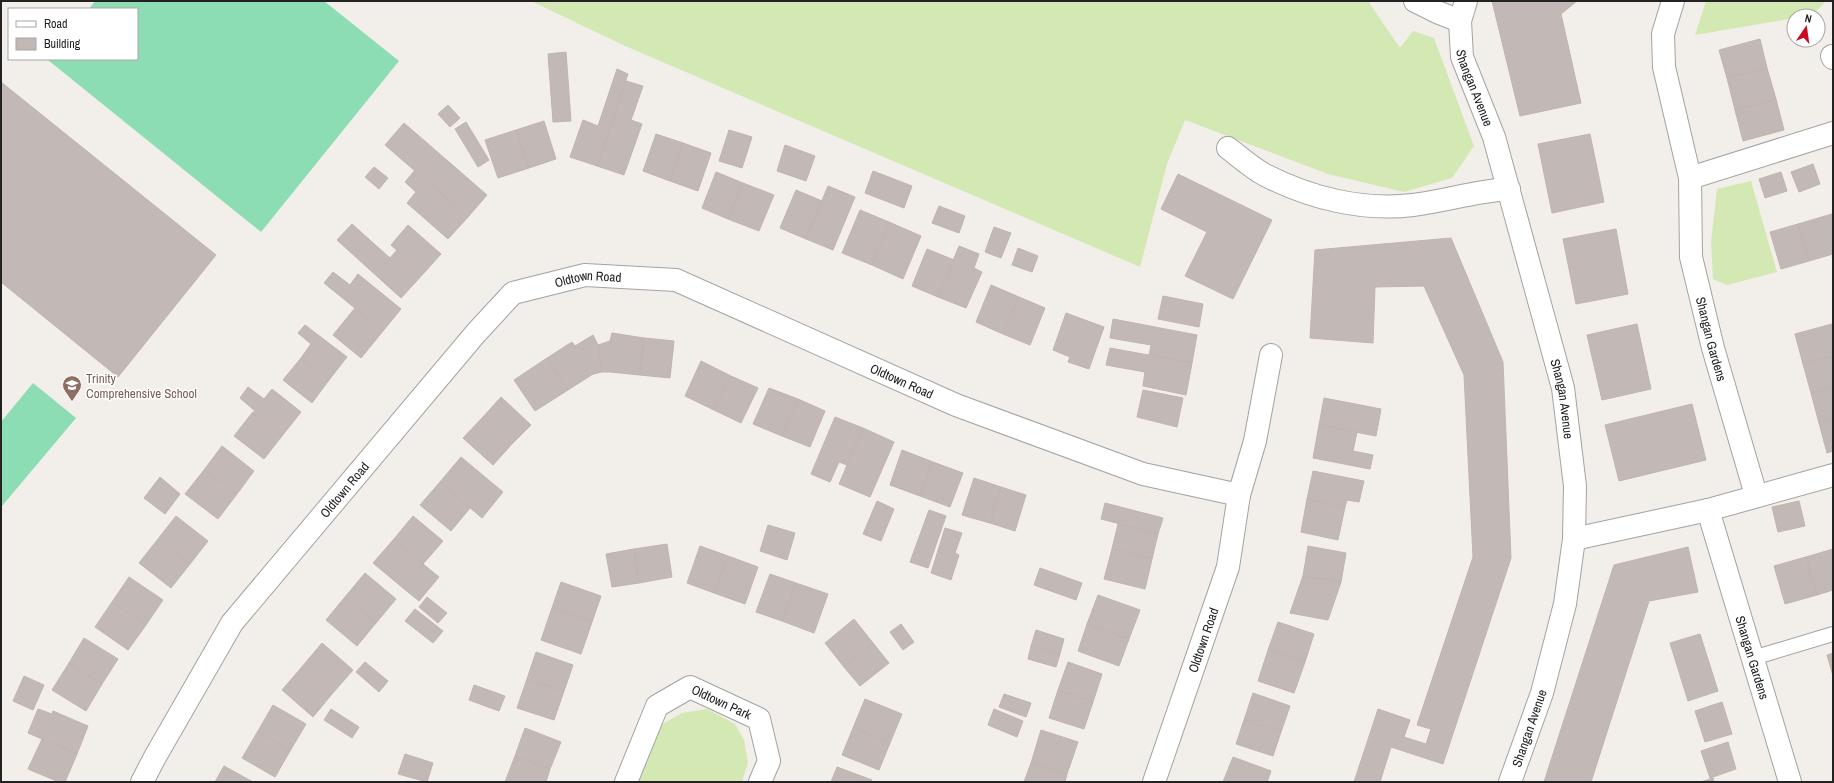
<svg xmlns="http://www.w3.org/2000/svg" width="1834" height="783" viewBox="0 0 1834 783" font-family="'Archivo Narrow',sans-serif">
	<rect width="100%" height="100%" fill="#f2eee9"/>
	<g fill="#d3e8b3">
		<path d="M531,1H1368L1400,48L1413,31L1434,38L1474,146L1452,178L1404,192L1328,174L1185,120L1167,164L1140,267L623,45Z"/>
		<path d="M1706,1H1826L1812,15L1794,16V18L1695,35Z"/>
		<path d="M1751,181L1777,272L1727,285L1713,279L1711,242L1717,189Z"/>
		<path d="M707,709L735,724L744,740L748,762L742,782H638L661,725L682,713Z"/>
	</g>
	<g fill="#8cdcb4">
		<path d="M95,1H324L399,61L261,232L48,60L137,59V9H89Z"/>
		<path d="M33,383L76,418L2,506L1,422Z"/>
	</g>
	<g fill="#c2b9b6" stroke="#c3b3ac">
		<path d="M1492,1H1577L1561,14L1581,103L1520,116Z"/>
		<path d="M1760,39L1767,68L1727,78L1719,50Z"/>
		<path d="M566,52L571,121L553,122L548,54Z"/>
		<path d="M1767,68L1776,99L1735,110L1727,78Z"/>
		<path d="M617,69L628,74L597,166L570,157L583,120L598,126Z"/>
		<path d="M626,81L643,86L631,120L642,124L624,175L597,166Z"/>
		<path d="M1,82L216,255L118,377L1,282Z"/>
		<path d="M1776,99L1784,130L1743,141L1735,110Z"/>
		<path d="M448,105L460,118L450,127L438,114Z"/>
		<path d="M544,121L556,159L529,168L516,130Z"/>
		<path d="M466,122L489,160L478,167L455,129Z"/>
		<path d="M404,123L487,195L468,217L385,145Z"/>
		<path d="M516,130L529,168L498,178L485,140Z"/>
		<path d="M729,130L752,137L742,168L719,161Z"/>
		<path d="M656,134L683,143L670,181L643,171Z"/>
		<path d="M1590,134L1604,202L1552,213L1538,144Z"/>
		<path d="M683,143L711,153L698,191L670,181Z"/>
		<path d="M785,145L815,156L806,181L777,171Z"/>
		<path d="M1813,164L1820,184L1799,192L1791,172Z"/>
		<path d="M374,167L388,178L379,189L365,177Z"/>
		<path d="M415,170L468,217L448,239L407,203L416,192L405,182Z"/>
		<path d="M873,171L912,186L904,208L865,193Z"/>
		<path d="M716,172L743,183L728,219L702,208Z"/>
		<path d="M1781,172L1787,191L1765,198L1759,179Z"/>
		<path d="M1178,174L1272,220L1233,299L1185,276L1207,232L1161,209Z"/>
		<path d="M743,183L774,195L759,231L728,219Z"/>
		<path d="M828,186L855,197L833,250L806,239Z"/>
		<path d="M796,190L822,201L806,239L780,228Z"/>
		<path d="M939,206L965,216L959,233L932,223Z"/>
		<path d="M860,210L889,222L872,265L842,253Z"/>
		<path d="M1832,214L1833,254L1809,261L1798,224Z"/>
		<path d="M889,222L921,236L903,279L872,265Z"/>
		<path d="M352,224L390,258L397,250L423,274L401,298L337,240Z"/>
		<path d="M1798,224L1809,261L1781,269L1770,232Z"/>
		<path d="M408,225L441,254L423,274L391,245Z"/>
		<path d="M994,227L1011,233L1001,258L985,252Z"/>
		<path d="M1616,229L1628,294L1576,304L1563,239Z"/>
		<path d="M1451,238L1503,362L1511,558L1443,764L1391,747L1380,782H1354L1378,709L1410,720L1404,737L1426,744L1431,729L1417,725L1473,557L1464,375L1424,286L1375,287L1373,343L1310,338L1315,250Z"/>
		<path d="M959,246L979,254L974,268L982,272L966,308L938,297Z"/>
		<path d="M1018,248L1038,256L1032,272L1012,265Z"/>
		<path d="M927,249L954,260L938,297L912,286Z"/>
		<path d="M333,272L350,285L358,274L401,309L383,331L324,283Z"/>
		<path d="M991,285L1019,297L1003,334L976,322Z"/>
		<path d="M1163,296L1203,304L1199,327L1158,319Z"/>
		<path d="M1019,297L1045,308L1030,345L1003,334Z"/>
		<path d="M355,308L383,331L361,358L333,335Z"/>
		<path d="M1066,313L1104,327L1089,369L1068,362L1070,357L1053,350Z"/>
		<path d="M1113,319L1197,335L1192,363L1149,355L1151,345L1110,338Z"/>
		<path d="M1637,324L1651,389L1602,400L1587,335Z"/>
		<path d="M1832,324L1833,356L1803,364L1795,334Z"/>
		<path d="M305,325L347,357L329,380L301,358L311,344L298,333Z"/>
		<path d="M612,333L644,338L640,375L610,372H602L598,345L610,341Z"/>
		<path d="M593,335L598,345L602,372L593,374L568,390L547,358L572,342L575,346Z"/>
		<path d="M644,338L674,341L670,378L640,375Z"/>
		<path d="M1110,348L1192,363L1186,395L1143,386L1145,372L1106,365Z"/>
		<path d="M1833,356V387L1811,393L1803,364Z"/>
		<path d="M301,358L329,380L312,403L283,380Z"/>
		<path d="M547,358L568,390L535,411L514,380Z"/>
		<path d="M701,361L731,376L714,410L685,396Z"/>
		<path d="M731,376L758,388L741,423L714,410Z"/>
		<path d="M248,387L264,399L272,389L301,412L282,436L252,413L255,411L240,398Z"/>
		<path d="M1833,387V419L1819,423L1811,393Z"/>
		<path d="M769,388L798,399L782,436L753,424Z"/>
		<path d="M1143,390L1183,398L1177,427L1137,417Z"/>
		<path d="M501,397L531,425L512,444L483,417Z"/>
		<path d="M1324,398L1381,409L1376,436L1319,425Z"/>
		<path d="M798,399L825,411L810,447L782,436Z"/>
		<path d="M1692,404L1706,460L1619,481L1605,425Z"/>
		<path d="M252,413L282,436L264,459L234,436Z"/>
		<path d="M483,417L512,444L493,465L463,438Z"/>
		<path d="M835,417L863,428L847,465L839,462L830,482L811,474Z"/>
		<path d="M1833,419V451L1827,453L1819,423Z"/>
		<path d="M1319,425L1357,432L1353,451L1373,455L1370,469L1313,458Z"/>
		<path d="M863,428L894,442L870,497L839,484Z"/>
		<path d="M222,446L254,471L237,494L204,470Z"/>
		<path d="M902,450L933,462L920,496L890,485Z"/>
		<path d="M461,457L503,492L482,518L440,482Z"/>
		<path d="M933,462L963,473L950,507L920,496Z"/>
		<path d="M204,470L237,494L218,519L185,494Z"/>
		<path d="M1313,471L1364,481L1359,502L1347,500L1345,507L1307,499Z"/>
		<path d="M160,477L180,494L165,514L144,498Z"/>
		<path d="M974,478L1001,487L990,523L962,515Z"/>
		<path d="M440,482L470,508L451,531L420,505Z"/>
		<path d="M1001,487L1026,495L1015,531L990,523Z"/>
		<path d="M1307,499L1345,507L1338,540L1301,532Z"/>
		<path d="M877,501L894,509L881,541L863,534Z"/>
		<path d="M1799,501L1805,526L1778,532L1772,507Z"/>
		<path d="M1105,503L1163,518L1158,534L1101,519Z"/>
		<path d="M929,510L946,516L928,568L910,562Z"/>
		<path d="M176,516L208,541L190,564L158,539Z"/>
		<path d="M413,516L443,541L423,564L394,539Z"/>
		<path d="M1118,524L1158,534L1152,559L1112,549Z"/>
		<path d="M768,525L795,533L787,560L760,551Z"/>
		<path d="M945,528L962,533L955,553L959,555L951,580L931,573Z"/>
		<path d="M158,539L190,564L171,588L139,563Z"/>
		<path d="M394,539L423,564L403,588L373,563Z"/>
		<path d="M667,544L672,577L639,583L634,549Z"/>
		<path d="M700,546L728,556L714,593L687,583Z"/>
		<path d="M1308,546L1346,553L1341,582L1303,576Z"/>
		<path d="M1688,547L1698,592L1649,601L1591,782H1544L1614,565Z"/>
		<path d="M634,549L639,583L612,587L606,554Z"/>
		<path d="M1112,549L1152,559L1145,589L1104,579Z"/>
		<path d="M1833,549V590L1817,595L1806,557Z"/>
		<path d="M728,556L758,567L745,604L714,593Z"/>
		<path d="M1806,557L1817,595L1785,604L1774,566Z"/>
		<path d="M423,564L439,577L419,601L403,588Z"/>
		<path d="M1040,568L1082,583L1076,600L1034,585Z"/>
		<path d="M365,573L396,599L376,623L345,597Z"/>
		<path d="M770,574L796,583L782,621L756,612Z"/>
		<path d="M1303,576L1341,582L1328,620L1290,613Z"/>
		<path d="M129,577L163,600L146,625L112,602Z"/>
		<path d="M561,582L601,596L592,622L552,608Z"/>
		<path d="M796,583L828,594L814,633L782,621Z"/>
		<path d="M1098,595L1140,610L1129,639L1087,624Z"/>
		<path d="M345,597L376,623L357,646L326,620Z"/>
		<path d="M427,597L447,613L438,623L419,607Z"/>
		<path d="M112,602L146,625L128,650L95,627Z"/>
		<path d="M552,608L592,622L581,654L541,640Z"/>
		<path d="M415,609L443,631L433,643L405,621Z"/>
		<path d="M854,619L873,643L844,667L825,643Z"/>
		<path d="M1278,622L1314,634L1305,662L1268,650Z"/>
		<path d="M901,624L914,642L903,650L890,632Z"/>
		<path d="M1087,624L1129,639L1119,666L1078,651Z"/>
		<path d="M1036,630L1064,639L1060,654L1031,646Z"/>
		<path d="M1700,634L1718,691L1688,701L1670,643Z"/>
		<path d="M84,638L118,659L102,684L69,663Z"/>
		<path d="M322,643L353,670L332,694L301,668Z"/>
		<path d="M873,643L889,663L860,686L844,667Z"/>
		<path d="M1031,646L1060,654L1056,667L1028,659Z"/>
		<path d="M1268,650L1305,662L1294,693L1258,681Z"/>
		<path d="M536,652L573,665L564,691L527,679Z"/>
		<path d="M1833,653V676L1827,655Z"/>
		<path d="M365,662L388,681L379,692L356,672Z"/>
		<path d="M1068,662L1102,674L1093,702L1058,690Z"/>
		<path d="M69,663L102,684L86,711L52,690Z"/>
		<path d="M301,668L332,694L313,717L282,690Z"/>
		<path d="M24,676L44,685L33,710L13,701Z"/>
		<path d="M527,679L564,691L554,720L517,708Z"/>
		<path d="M474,685L505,696L499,711L469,700Z"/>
		<path d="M1058,690L1093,702L1084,729L1049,718Z"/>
		<path d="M1253,693L1290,706L1281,732L1244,720Z"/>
		<path d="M1004,694L1031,703L1026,717L999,707Z"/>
		<path d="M865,699L902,714L890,743L853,728Z"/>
		<path d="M1722,702L1732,734L1705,742L1695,711Z"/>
		<path d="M273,705L306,724L290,751L258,731Z"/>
		<path d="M38,709L52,714L53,711L88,726L77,754L28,733Z"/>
		<path d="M331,709L359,727L352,738L324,720Z"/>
		<path d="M994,709L1023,721L1017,737L988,725Z"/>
		<path d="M1244,720L1281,732L1273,756L1236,744Z"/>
		<path d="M525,728L561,742L550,769L515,756Z"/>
		<path d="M853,728L890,743L879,770L842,755Z"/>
		<path d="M1041,730L1078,742L1067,774L1031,763Z"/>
		<path d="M258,731L290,751L275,777L242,758Z"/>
		<path d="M42,739L77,754L65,782H59L28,769Z"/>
		<path d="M1728,742L1736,769L1710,778L1701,751Z"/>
		<path d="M405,754L433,763L427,782L398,774Z"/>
		<path d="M515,756L550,769L546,782H505Z"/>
		<path d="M1233,757L1271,771L1267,782H1223Z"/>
		<path d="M1031,763L1067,774L1065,782H1024Z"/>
		<path d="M224,766L253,782H215Z"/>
		<path d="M837,767L872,780L871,782H831Z"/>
		<path d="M1713,778L1714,782H1701Z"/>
	</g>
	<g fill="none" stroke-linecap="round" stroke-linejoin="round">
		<g stroke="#a3a3a3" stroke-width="16">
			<path id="lane" d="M1753,658L1833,634"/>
		</g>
		<g stroke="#a3a3a3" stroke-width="24">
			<g id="street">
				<path d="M1415,1L1437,12L1460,21"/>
				<path id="s1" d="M1466,1L1460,21L1462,57L1494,137L1563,388L1575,486L1574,539L1565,604L1542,693L1510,782"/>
				<path id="s2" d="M1673,1L1663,34L1664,67L1690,178L1691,257L1713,348L1756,495"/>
				<path d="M1832,56L1833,58"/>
				<path d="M1228,148C1240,157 1252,168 1265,175C1310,198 1362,211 1413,205C1445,201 1476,191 1509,189"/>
				<path d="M1690,178L1833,133"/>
				<path d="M1239,495L1255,441L1271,355"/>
				<path id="s3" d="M1708,510L1790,782"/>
				<path d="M1574,539L1708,510L1833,475"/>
				<path id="s4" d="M142,782L155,757L232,623L476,333L513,293L585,275L676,280L956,405L1143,474L1239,495L1228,567L1154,782"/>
				<path id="s5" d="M626,782L657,706L690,687L759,719L769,761L760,782"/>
			</g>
		</g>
		<use href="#lane" stroke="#fff" stroke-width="14"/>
		<use href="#street" stroke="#fff" stroke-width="22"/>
	</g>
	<defs>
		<g id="school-pin" transform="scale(1)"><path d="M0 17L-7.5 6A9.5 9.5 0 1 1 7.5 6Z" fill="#8d6e63" stroke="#fff"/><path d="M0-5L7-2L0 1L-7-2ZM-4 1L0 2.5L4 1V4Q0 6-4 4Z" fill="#fff"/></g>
	</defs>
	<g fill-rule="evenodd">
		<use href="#school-pin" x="72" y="385"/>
	</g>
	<g text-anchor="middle" stroke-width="3" stroke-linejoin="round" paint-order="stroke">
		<g font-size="13" fill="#222" stroke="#fff">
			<text dy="5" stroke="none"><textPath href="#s1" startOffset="90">Shangan Avenue</textPath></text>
			<text dy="5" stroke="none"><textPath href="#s4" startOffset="693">Oldtown Road</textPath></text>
			<text dy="5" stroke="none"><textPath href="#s2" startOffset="345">Shangan Gardens</textPath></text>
			<text dy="5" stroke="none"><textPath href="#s4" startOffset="1029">Oldtown Road</textPath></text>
			<text dy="5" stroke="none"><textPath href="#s1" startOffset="414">Shangan Avenue</textPath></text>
			<text dy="5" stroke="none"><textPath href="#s4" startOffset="357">Oldtown Road</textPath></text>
			<text transform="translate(1203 640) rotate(-71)" y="5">Oldtown Road</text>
			<text dy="5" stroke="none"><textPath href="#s3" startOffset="154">Shangan Gardens</textPath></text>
			<text dy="5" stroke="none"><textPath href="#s5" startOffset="155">Oldtown Park</textPath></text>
			<text transform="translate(1529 728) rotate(-71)" y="5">Shangan Avenue</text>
		</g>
		<g font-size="13" fill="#785e54" stroke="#fff" text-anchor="start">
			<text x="86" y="383">Trinity<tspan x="86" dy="15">Comprehensive School</tspan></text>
		</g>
	</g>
	<rect width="1834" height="783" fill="none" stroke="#222222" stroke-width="4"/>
	<rect x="8" y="8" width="130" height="52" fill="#ffffff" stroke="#a7a7a7"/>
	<rect x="16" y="21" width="20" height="6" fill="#ffffff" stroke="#a7a7a7"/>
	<text x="44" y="28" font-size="12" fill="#222222">Road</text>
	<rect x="16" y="38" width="20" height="12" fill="#c2b9b6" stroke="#a7a7a7"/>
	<text x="44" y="48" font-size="12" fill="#222222">Building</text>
	<g transform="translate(1806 28) rotate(13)"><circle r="19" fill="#ffffff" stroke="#a7a7a7"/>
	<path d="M0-3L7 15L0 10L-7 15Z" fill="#ca0a21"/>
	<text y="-6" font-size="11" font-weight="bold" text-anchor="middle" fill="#222222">N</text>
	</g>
</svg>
